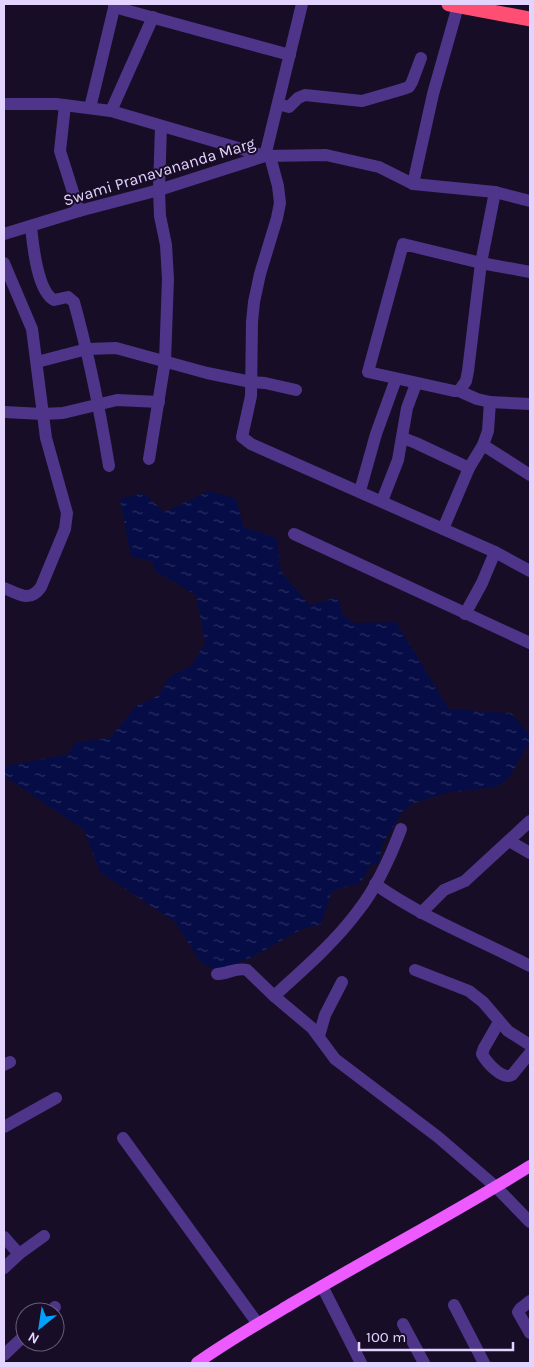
<svg xmlns="http://www.w3.org/2000/svg" width="534" height="1367" viewBox="0 0 534 1367" font-family="Karla,sans-serif">
	<defs>
		<pattern id="water-ripples" width="26" height="14" patternUnits="userSpaceOnUse" patternTransform="scale(1.25)"><rect width="26" height="14" fill="#060d46"/><path d="M2 4q2-2 4 0t4 0M15 11q2-2 4 0t4 0" fill="none" stroke="#2a2f62"/></pattern>
	</defs>
	<rect width="100%" height="100%" fill="#180d26"/>
	<path fill="url(#water-ripples)" d="M209,491L236,499L244,527L277,538L281,572L310,605L338,597L343,616L355,623L396,622L449,709L511,713L530,735V741L508,779L496,787L445,793L414,803L402,812L381,847L380,863L371,865L360,883L332,891L321,924L302,929L252,957L217,971L200,961L175,922L100,872L84,830L4,776L6,766L68,754L76,742L110,738L136,706L159,695L169,677L191,666L205,643L196,595L155,571L152,561L131,557L120,499L144,493L164,512Z"/>
	<g fill="none" stroke-linecap="round" stroke-linejoin="round">
		<g stroke="#4e3589" stroke-width="12">
			<path d="M114,7L290,55"/>
			<path d="M4,104H56L111,111L265,156L302,4"/>
			<path d="M278,104L289,107L298,98L305,95L362,101L400,90L409,87L412,82L421,58"/>
			<path d="M65,105L60,151L79,211"/>
			<path d="M90,108L115,4"/>
			<path d="M111,111L153,17"/>
			<path d="M270,156L278,186L280,203L277,218L260,274L254,302L252,322L251,396L242,437L251,444L495,552L530,571"/>
			<path d="M413,184L433,94L458,6"/>
			<path d="M495,192L481,263L530,272"/>
			<path d="M31,227C33,245 37,291 54,300L68,297L74,302C89,356 100,411 109,466"/>
			<path d="M4,234L79,211L159,190L265,156L326,155L379,167L413,184L495,192L530,201"/>
			<path d="M403,244L481,263L468,371L466,381L459,391H454L368,372Z"/>
			<path d="M4,263L32,329L46,438L67,513L65,529L41,587C30,603 19,594 4,588"/>
			<path d="M37,362L87,349L116,348L207,373L251,382L265,383L296,390"/>
			<path d="M459,391L477,399L490,402L530,404"/>
			<path d="M4,412L43,414L63,413L117,400L159,402"/>
			<path d="M403,438L416,443L469,468"/>
			<path d="M483,445L530,475"/>
			<path d="M149,459L165,361L168,279L166,245L160,216L159,190L161,126"/>
			<path d="M360,491L376,434L396,379"/>
			<path d="M382,501L398,460L407,408L416,384"/>
			<path d="M443,529L469,468L483,445L488,431L490,402"/>
			<path d="M294,534L530,643"/>
			<path d="M465,614L482,583L495,552"/>
			<path d="M509,841L530,853"/>
			<path d="M375,884C423,918 478,939 530,966"/>
			<path d="M421,913L444,890L465,881L530,821"/>
			<path d="M415,970L469,991L483,1002L508,1031L530,1045"/>
			<path d="M217,974C227,974 237,967 247,970L274,996L312,1028L335,1059L438,1137L496,1187L530,1222"/>
			<path d="M274,996C303,970 335,942 358,911C377,887 390,858 401,829"/>
			<path d="M499,1022L484,1048L482,1054C487,1063 502,1080 512,1075L530,1053"/>
			<path d="M319,1036L325,1015L342,982"/>
			<path d="M4,1065L10,1062"/>
			<path d="M4,1127L56,1098"/>
			<path d="M123,1138L258,1324"/>
			<path d="M4,1237L19,1254"/>
			<path d="M4,1268L19,1254L44,1236"/>
			<path d="M322,1286L361,1363"/>
			<path d="M530,1301L520,1309L518,1312L530,1333"/>
			<path d="M454,1305L484,1363"/>
			<path d="M49,1312L55,1307"/>
			<path d="M403,1324L424,1363"/>
			<path d="M4,1355L25,1335"/>
		</g>
		<path stroke="#ed5aff" stroke-width="12" d="M197,1363C228,1341 261,1322 293,1303C372,1256 453,1214 530,1166"/>
		<path stroke="#ff4e74" stroke-width="15" d="M449,4L530,19"/>
	</g>
	<g text-anchor="middle" stroke-width="4" stroke-linejoin="round" paint-order="stroke">
		<g font-size="16" fill="#e3d3ff" stroke="#180d26">
			<text transform="translate(159 171) rotate(-17)" y="6">Swami Pranavananda Marg</text>
		</g>
	</g>
	<rect width="534" height="1367" fill="none" stroke="#e3d3ff" stroke-width="10"/>
	<g transform="translate(40 1327) rotate(210)"><circle r="24" fill="#180d26" stroke="#695c7d"/>
	<path d="M0-4L9 19L0 12L-9 19Z" fill="#00a1fe"/>
	<text y="-8" font-size="14" font-weight="bold" text-anchor="middle" fill="#e3d3ff">N</text>
	</g>
	<path d="M359 1342v8h154v-8" fill="none" stroke="#e3d3ff" stroke-width="2.5"/>
	<text x="366" y="1342" font-size="15" fill="#e3d3ff" stroke="#180d26" stroke-width="4" paint-order="stroke">100 m</text>
</svg>
